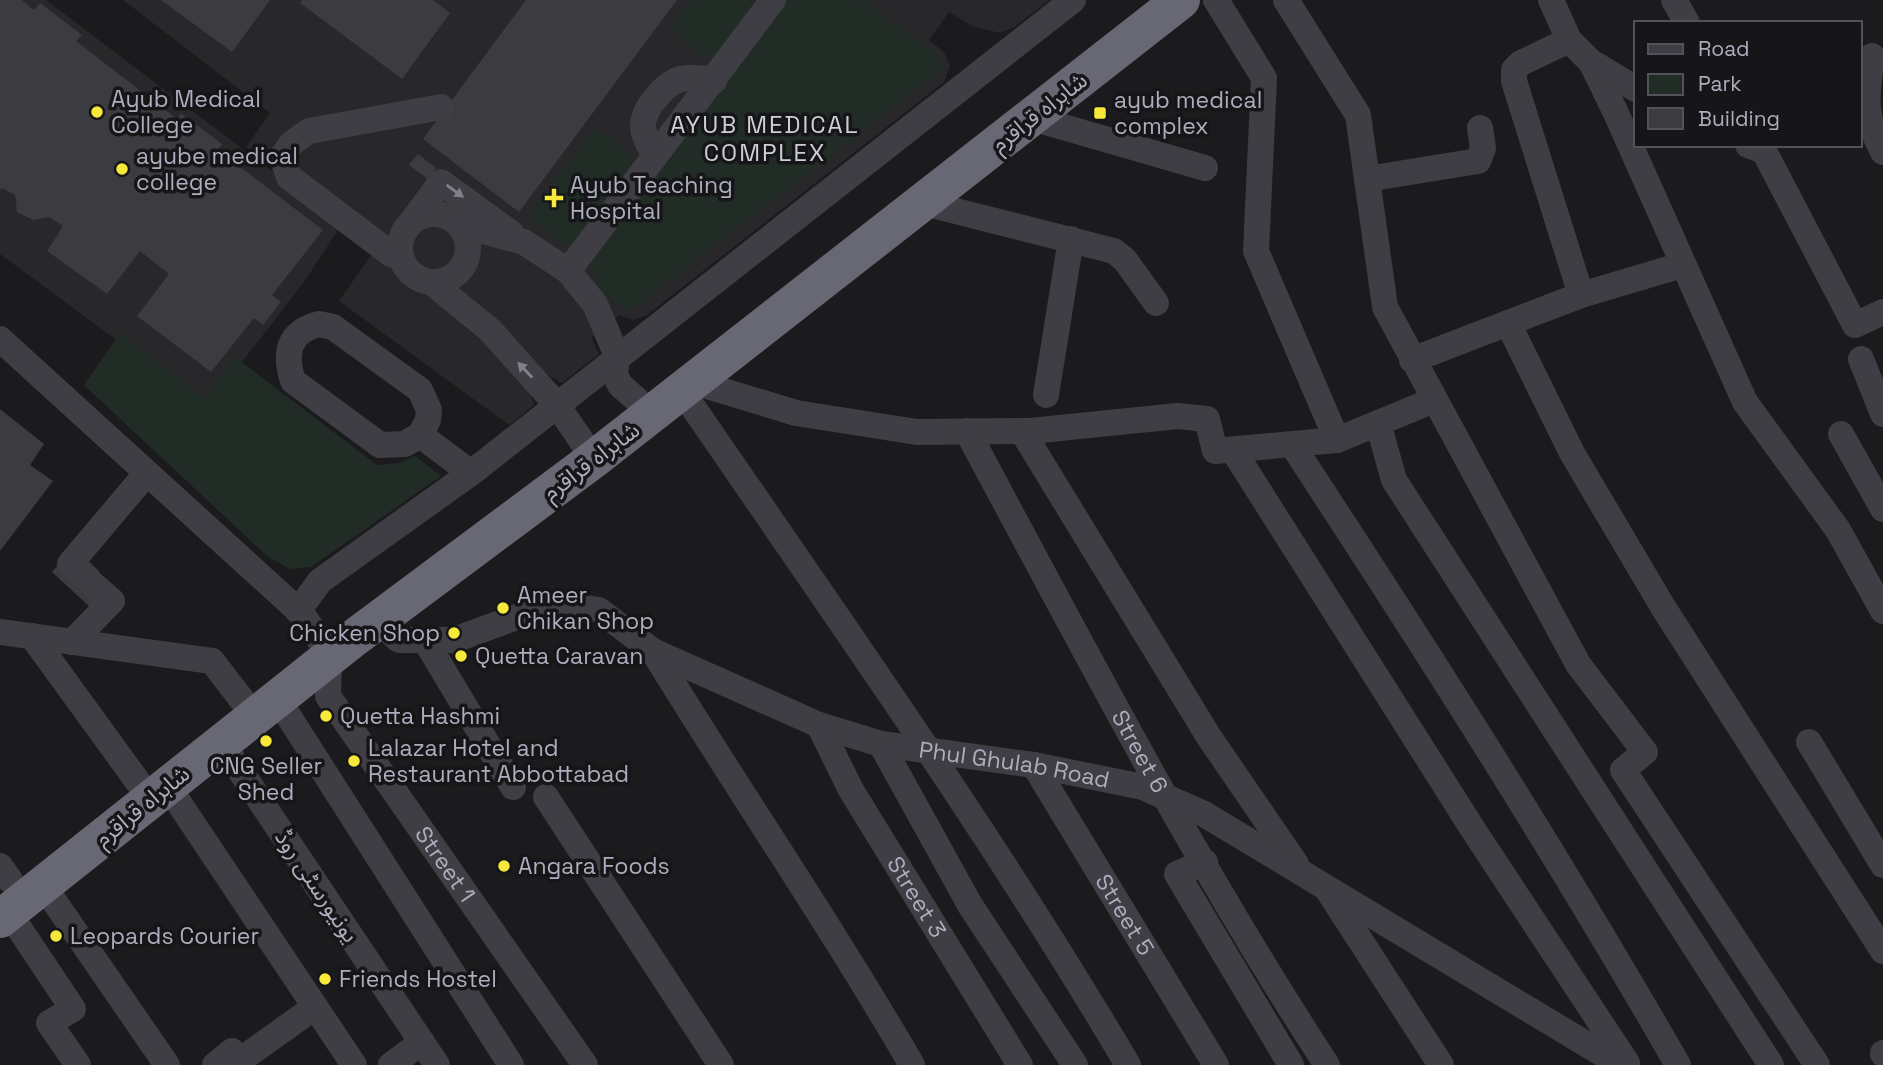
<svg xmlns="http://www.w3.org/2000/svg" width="1883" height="1065" viewBox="0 0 1883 1065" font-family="'Space Grotesk','Noto Sans Arabic',sans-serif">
	<rect width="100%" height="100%" fill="#1b1b1d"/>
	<g fill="#28272a">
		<path d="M0,0H46L342,224L304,282L207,407L0,254Z"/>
		<path d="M123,0H1050L1014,27L1000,33L972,26L949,12L929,40L944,52L950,66L944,82L647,315L633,320L619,315L591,338L599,354L562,383L543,372L527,385L534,405L509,425L339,301L376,248L246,147L270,113Z"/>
	</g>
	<g fill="#222c26">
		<path d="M691,0H759L712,61L670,29Z"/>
		<path d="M787,0H861L940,57L942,70L629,312C606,301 594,284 589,260Z"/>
		<path d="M595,127L637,159L571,249L528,218Z"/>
		<path d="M120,333L204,398L235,357L377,465L398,463L415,456L441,476L311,567L290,569L268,557L84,385Z"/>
	</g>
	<g fill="#3c3b3f">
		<path d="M0,0H22L34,10L40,3L82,35L76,41L177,119L181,113L222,144L218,150L323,230L272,295L281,302L263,325L254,318L211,372L137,316L169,274L140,251L107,294L47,251L63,226L49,217L33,220L17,212L15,195L2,188L0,191Z"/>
		<path d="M161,0H270L232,52Z"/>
		<path d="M302,0H433L450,13L402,79L300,3Z"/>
		<path d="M526,0H677L519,212L423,139Z"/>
		<path d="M418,154L436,168L428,179L409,165Z"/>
		<path d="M0,409L44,444L30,465L53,481L0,551Z"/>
		<path d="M70,552L83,556L99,571L96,575L110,588L91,608L52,572Z"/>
	</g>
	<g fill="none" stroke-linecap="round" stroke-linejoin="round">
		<g stroke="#3e3e44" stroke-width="26">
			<path d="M1216,0L1264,78L1256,251L1337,440"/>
			<path d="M1286,0L1358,115L1385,307L1578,664L1645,752L1623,770L1817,1065"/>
			<path d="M1551,0L1569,40L1591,62L1615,111L1745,402L1838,530L1883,611"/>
			<path d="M1674,0L1687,23"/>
			<path d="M1569,40L1521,63L1514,70V81L1581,295"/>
			<path d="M1872,56C1866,98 1863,114 1883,152"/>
			<path d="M1591,62L1636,89"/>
			<path d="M1032,118L1205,168"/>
			<path d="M1748,145L1764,151L1855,325L1883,312"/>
			<path d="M655,156C650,146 643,136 643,125C643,117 647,111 651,104C670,79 681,73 714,81"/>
			<path d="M1367,179L1478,161L1483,148L1480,128"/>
			<path d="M924,203L1114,251L1125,260L1156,303"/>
			<circle cx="434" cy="248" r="34"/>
			<path d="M411,223L441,182L511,233"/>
			<path d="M458,224L524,242L568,271L595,304L617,356L615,375L620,385L637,400"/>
			<path d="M391,254L289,177L282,157L292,143L309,131L441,107"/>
			<path d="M568,271L773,0"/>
			<path d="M431,282L490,330L557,405L583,443"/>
			<path d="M1508,323L1572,453L1663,607L1883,951"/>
			<path d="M319,324L333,327L420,390L429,410L428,420L420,435L405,444L380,445L293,381C284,353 288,332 319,324Z"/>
			<path d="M0,339L302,614L319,639"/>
			<path d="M1861,359L1883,414"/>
			<path d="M1412,360L1581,295L1682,265"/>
			<path d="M694,382L796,413L917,432L1030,431L1178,416L1207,419L1215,451L1337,440L1434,400"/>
			<path d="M682,391C834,613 991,833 1128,1065"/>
			<path d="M1046,395L1071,239"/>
			<path d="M1378,423L1394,480L1771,1065"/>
			<path id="s1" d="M967,431C1082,645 1194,862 1327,1065"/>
			<path d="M1022,431L1209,737L1296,864"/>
			<path d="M1841,434L1883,509"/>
			<path d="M420,435L471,473"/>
			<path d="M1293,446C1426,649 1557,854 1678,1065"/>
			<path d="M1233,450L1474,831L1627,1063"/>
			<path d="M298,611L320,581L471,473L1073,0"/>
			<path id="s2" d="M378,622L399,640H454L554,603L599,610L653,651L819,725L881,744L1034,765L1143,787L1204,814L1621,1065"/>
			<path d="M0,632L212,661L242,700"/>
			<path d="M32,636L138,782"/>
			<path d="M425,640L513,787"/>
			<path d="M72,642L112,601L70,564L146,474"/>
			<path d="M653,651C738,790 830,924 912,1065"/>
			<path id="s3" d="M329,658L328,696L585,1065"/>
			<path d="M277,698L511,1065"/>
			<path id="s4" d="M819,725L851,790L1020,1065"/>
			<path d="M221,742L437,1065"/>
			<path d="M1809,742L1883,865"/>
			<path d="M881,744L970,905L1075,1065"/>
			<path id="s5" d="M1034,765L1216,1065"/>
			<path d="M167,785L354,1065"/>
			<path d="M546,797L721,1065"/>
			<path d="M1205,862L1177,874L1291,1065"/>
			<path d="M0,866L10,880"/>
			<path d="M43,885L167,1065"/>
			<path d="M1327,889L1441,1065"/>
			<path d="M9,913L73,1009L49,1023L78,1065"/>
			<path d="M1883,1053V1054"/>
			<path d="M215,1065L232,1051L239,1061L315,1007"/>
			<path d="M391,1065L422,1042"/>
		</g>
		<path stroke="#686874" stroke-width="38" d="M0,919L350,641L594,459L1181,0"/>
	</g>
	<defs><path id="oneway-solid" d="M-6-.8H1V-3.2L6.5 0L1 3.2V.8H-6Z" transform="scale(1.75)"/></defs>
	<g fill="#81818d">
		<use href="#oneway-solid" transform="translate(455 191) rotate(36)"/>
		<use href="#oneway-solid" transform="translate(525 370) rotate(-134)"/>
	</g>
	<g fill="#f6e93a" stroke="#161618" stroke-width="2.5">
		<circle cx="97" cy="112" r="7"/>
		<rect x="1093" y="106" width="14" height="14" rx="3.5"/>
		<circle cx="122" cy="169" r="7"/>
		<path d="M550.5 187.5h7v7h7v7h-7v7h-7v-7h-7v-7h7z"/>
		<circle cx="503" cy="608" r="7"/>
		<circle cx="454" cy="633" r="7"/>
		<circle cx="461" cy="656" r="7"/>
		<circle cx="326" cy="716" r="7"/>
		<circle cx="266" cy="741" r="7"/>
		<circle cx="354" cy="761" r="7"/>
		<circle cx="504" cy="866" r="7"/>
		<circle cx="56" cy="936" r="7"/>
		<circle cx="325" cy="979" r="7"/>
	</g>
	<g text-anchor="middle" stroke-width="7" stroke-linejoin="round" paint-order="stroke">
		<g font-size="23" fill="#adaebd" stroke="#161618" text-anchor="start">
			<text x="111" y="107">Ayub Medical<tspan x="111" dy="26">College</tspan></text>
			<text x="1114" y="108">ayub medical<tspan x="1114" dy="26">complex</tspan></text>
			<text x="136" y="164">ayube medical<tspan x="136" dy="26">college</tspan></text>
			<text x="570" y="193">Ayub Teaching<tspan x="570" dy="26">Hospital</tspan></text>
			<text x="517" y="603">Ameer<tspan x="517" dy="26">Chikan Shop</tspan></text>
			<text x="440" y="641" text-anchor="end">Chicken Shop</text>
			<text x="475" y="664">Quetta Caravan</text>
			<text x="340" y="724">Quetta Hashmi</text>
			<text x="368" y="756">Lalazar Hotel and<tspan x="368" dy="26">Restaurant Abbottabad</tspan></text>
			<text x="266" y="774" text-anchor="middle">CNG Seller<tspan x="266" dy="26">Shed</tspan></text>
			<text x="518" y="874">Angara Foods</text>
			<text x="70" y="944">Leopards Courier</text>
			<text x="339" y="987">Friends Hostel</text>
		</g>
		<g font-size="23" fill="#adaebd" stroke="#161618">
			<text transform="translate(1039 112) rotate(-38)" y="8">شاہراہ قراقرم</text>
			<text transform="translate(591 461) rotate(-37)" y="8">شاہراہ قراقرم</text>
			<text dy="8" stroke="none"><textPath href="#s1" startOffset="364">Street 6</textPath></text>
			<text dy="8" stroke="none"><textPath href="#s2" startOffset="684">Phul Ghulab Road</textPath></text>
			<text transform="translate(142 806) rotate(-39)" y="8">شاہراہ قراقرم</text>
			<text dy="8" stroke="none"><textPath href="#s3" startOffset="243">Street 1</textPath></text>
			<text transform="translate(317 886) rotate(56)" y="8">یونیورسٹی روڈ</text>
			<text dy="8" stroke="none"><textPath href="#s4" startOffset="198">Street 3</textPath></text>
			<text dy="8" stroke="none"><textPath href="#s5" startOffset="175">Street 5</textPath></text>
		</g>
		<g font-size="24" letter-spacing="2" fill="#ceced9" stroke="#161618">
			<text x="765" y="133">AYUB MEDICAL<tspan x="765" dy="28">COMPLEX</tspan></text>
		</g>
	</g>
	<rect x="1634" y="21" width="228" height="126" fill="#161618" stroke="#52535a" stroke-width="2"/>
	<rect x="1648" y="44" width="35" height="10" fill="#3e3e44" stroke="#52535a" stroke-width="2"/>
	<text x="1698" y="56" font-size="21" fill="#adaebd">Road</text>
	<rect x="1648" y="74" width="35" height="21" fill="#222c26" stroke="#52535a" stroke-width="2"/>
	<text x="1698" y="91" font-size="21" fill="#adaebd">Park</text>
	<rect x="1648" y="108" width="35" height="21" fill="#3c3b3f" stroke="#52535a" stroke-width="2"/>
	<text x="1698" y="126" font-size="21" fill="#adaebd">Building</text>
</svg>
